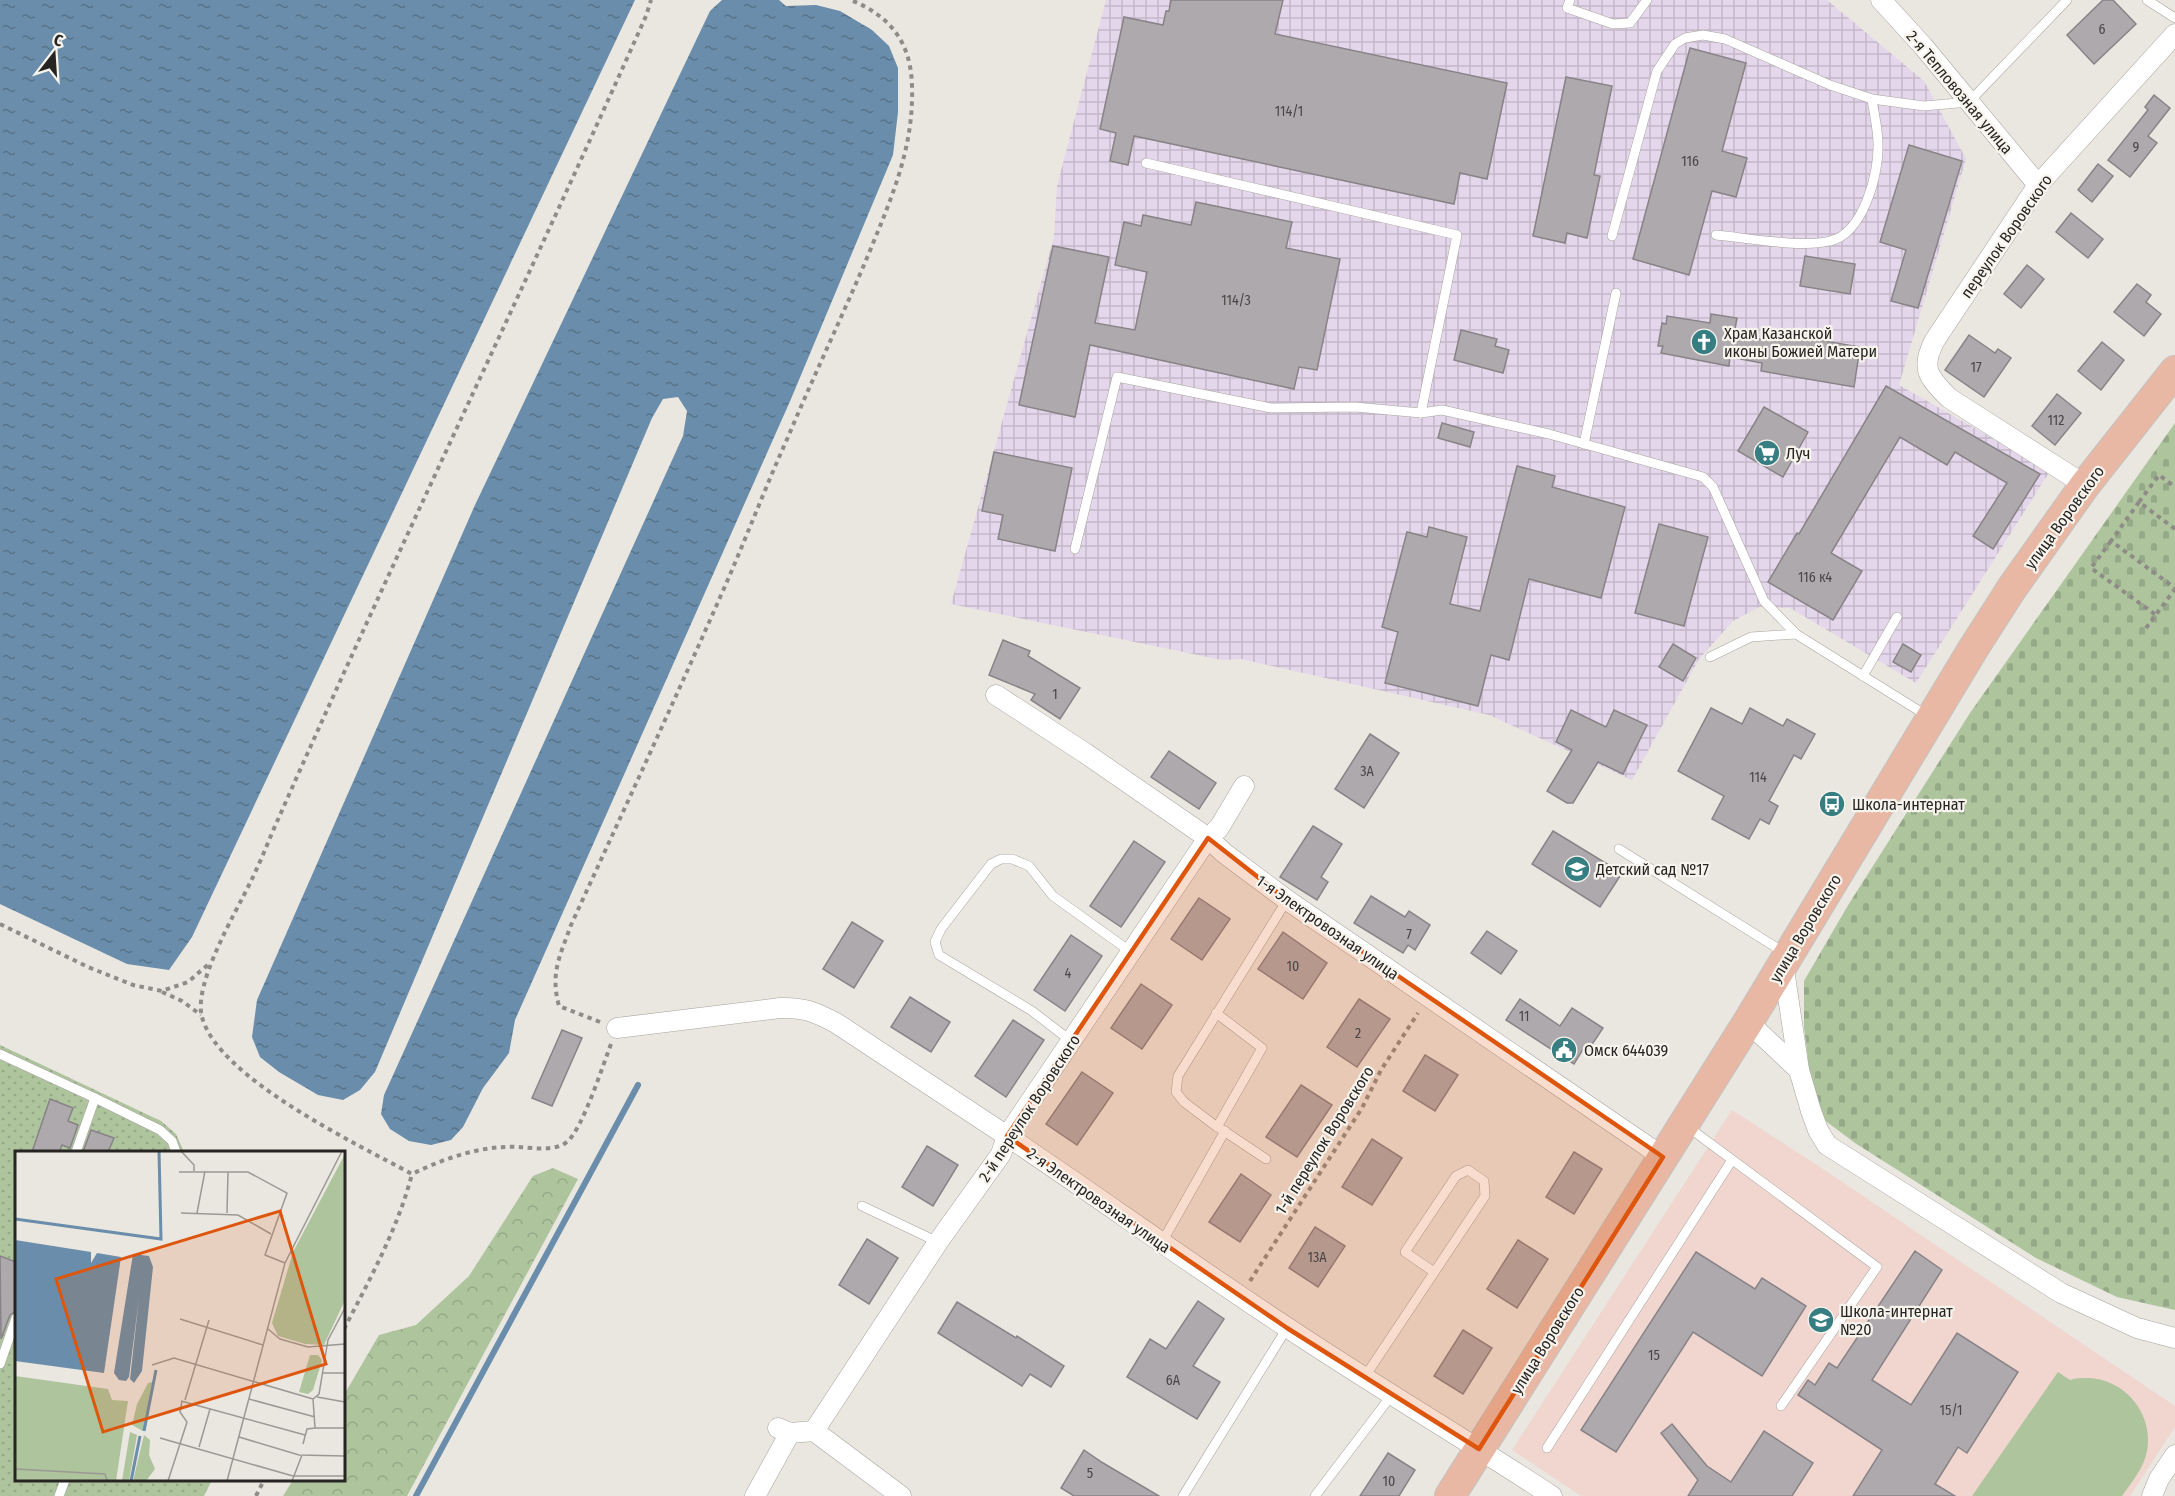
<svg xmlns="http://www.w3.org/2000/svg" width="2175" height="1496" viewBox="0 0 2175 1496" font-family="'Fira Sans Condensed',sans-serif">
	<defs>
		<pattern id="industrial-grid" width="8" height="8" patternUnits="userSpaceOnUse" patternTransform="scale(1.5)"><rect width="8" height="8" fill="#e4d7eb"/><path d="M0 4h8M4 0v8" fill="none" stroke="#c4b8c9"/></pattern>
		<pattern id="forest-crowns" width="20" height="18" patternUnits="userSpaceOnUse" patternTransform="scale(1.5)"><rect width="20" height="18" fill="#adc49d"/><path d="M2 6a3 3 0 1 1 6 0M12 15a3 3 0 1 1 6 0" fill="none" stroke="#95a887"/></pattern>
		<pattern id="cemetery-stones" width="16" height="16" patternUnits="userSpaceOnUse" patternTransform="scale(1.5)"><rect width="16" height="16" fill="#adc49d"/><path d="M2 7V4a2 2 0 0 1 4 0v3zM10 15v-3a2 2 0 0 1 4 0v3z" fill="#95a887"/></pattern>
		<pattern id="park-dots" width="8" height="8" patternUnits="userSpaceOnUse" patternTransform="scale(1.5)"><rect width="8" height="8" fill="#adc49d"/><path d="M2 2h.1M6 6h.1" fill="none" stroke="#95a887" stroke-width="1.8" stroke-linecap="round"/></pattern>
		<pattern id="water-ripples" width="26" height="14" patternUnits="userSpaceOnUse" patternTransform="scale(1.5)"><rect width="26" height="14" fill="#698daa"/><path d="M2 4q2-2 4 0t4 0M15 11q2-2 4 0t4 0" fill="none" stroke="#56738a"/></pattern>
	</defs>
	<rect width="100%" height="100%" fill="#eae6e0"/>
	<path fill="url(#industrial-grid)" d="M1106,0H1827L1924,81L1966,159L1899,385L2050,471L1916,683L1790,608L1759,607L1733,621L1699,659L1632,780L1489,715L1241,659L1222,660L951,604L1054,237L1057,186Z"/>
	<path fill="#f0d6cf" d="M1732,1110L1820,1167L2175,1406V1427L2130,1496H1581L1512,1450Z"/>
	<path fill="url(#forest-crowns)" d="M553,1168L578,1179L407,1496H283L293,1480H344V1395L379,1335L416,1325L469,1276L533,1176Z"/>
	<path fill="url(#cemetery-stones)" d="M2175,423V1310L2117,1297L2036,1258L1855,1143L1823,1119L1811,1083L1804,1027V981L1847,907L1970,713Z"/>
	<path fill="url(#park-dots)" d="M0,1045L161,1121L176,1134L184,1152H16V1480H212L204,1496H0Z"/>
	<path fill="#adc49d" d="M2058,1372L2070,1380C2076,1378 2081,1378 2088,1378C2125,1379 2154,1414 2147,1451C2144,1468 2131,1483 2122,1496H1972Z"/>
	<g fill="url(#water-ripples)">
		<path d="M0,0H635L192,937L169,970L127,964L0,904Z"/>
		<path d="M722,0H779L786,6L816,5L840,11L872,30L889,46L898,68V112L893,155L791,399L515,1020L509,1053L483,1088L463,1127L451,1140L431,1145L409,1141L390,1129L381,1114L384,1095L683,436L687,411L678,397L663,399L652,418L375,1072L360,1090L343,1100L318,1095L279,1072L260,1057L252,1037L257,1000L475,505L710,11Z"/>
	</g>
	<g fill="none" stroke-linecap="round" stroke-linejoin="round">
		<path stroke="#698daa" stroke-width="6" d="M416,1496L638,1085"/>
	</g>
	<g fill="#aea9ad" stroke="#888387" stroke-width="1.5">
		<path d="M1171,0H1283L1275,34L1507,83L1487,179L1460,173L1454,204L1134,136L1128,165L1110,161L1116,133L1100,129L1124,17L1163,25L1166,11H1169Z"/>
		<path d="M2103,0H2113L2136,24L2094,64L2067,35Z"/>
		<path d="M1690,48L1746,63L1722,151L1747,158L1736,197L1712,191L1689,275L1633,259Z"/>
		<path d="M1566,77L1612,86L1594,175L1600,176L1587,238L1567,233L1565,243L1533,236Z"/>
		<path d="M2154,95L2170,108L2148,136L2157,143L2130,177L2108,160L2148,110L2145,107Z"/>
		<path d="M1909,145L1962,161L1918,308L1891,301L1906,250L1880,242Z"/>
		<path d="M2098,164L2113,176L2092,202L2078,190Z"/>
		<path d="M1196,202L1292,222L1286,248L1340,259L1317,370L1299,367L1294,389L1090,345L1075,417L1019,405L1053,246L1109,257L1095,323L1135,330L1147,272L1115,265L1124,222L1141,226L1143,215L1191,225Z"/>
		<path d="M2071,213L2103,239L2088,258L2056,232Z"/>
		<path d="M1805,256L1855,264L1850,294L1800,286Z"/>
		<path d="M2027,265L2044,279L2021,308L2004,294Z"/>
		<path d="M2137,284L2151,295L2146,302L2161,314L2144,336L2114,312Z"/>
		<path d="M1711,314L1737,318L1734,335L1766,340L1767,331L1860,347L1854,387L1761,371L1762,363L1730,357L1729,366L1661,353L1663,346H1658L1662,323L1666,324L1667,316L1710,323Z"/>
		<path d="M1461,330L1497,339L1495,346L1509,350L1503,373L1454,360Z"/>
		<path d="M1969,335L1995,353L1998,349L2011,358L1984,397L1945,370Z"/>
		<path d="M2102,342L2124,360L2101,390L2078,371Z"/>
		<path d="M1886,386L2040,474L1993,549L1973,536L2007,483L1955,452L1947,465L1900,437L1831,553L1862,571L1833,620L1768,582L1797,533L1799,534Z"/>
		<path d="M2057,394L2081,413L2055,445L2032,426Z"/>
		<path d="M1764,407L1808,432L1783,477L1738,451Z"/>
		<path d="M1442,423L1474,432L1470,447L1438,438Z"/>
		<path d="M994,452L1072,468L1055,551L998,539L1003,515L982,511Z"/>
		<path d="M1517,466L1555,476L1552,487L1625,507L1601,598L1529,579L1509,660L1491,655L1478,706L1385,683L1398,632L1382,627L1407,532L1427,537L1429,527L1467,537L1450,604L1480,611Z"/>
		<path d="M1659,524L1708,537L1684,626L1635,613Z"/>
		<path d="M1003,640L1030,651L1028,656L1080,688L1060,719L1031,700L1035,694L989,675Z"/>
		<path d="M1673,644L1696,658L1683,681L1659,667Z"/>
		<path d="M1903,644L1921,655L1911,672L1893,662Z"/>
		<path d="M1711,708L1742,724L1750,708L1783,726L1787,719L1815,734L1801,759L1794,755L1769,801L1778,806L1769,824L1760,819L1749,839L1712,819L1724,796L1678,771Z"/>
		<path d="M1571,710L1606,727L1614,710L1647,725L1623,774L1598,762L1573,803H1567L1547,791L1572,750L1556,742Z"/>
		<path d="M1370,734L1399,753L1364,808L1335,789Z"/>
		<path d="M1169,751L1216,783L1199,809L1151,777Z"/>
		<path d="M1313,826L1342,844L1321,877L1328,882L1317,900L1280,877Z"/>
		<path d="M1553,831L1622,873L1600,907L1532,864Z"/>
		<path d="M1134,841L1165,862L1121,927L1090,906Z"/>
		<path d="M1371,896L1405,917L1409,911L1430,925L1415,950L1408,945L1403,953L1354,923Z"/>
		<path d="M1199,898L1230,919L1202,960L1171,939Z"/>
		<path d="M852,922L883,941L854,988L823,969Z"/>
		<path d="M1487,931L1517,951L1501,974L1471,953Z"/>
		<path d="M1283,932L1327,963L1303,999L1258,969Z"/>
		<path d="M1071,935L1102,956L1065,1011L1034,990Z"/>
		<path d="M1141,984L1172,1005L1142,1049L1111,1028Z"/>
		<path d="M910,997L950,1022L931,1052L891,1027Z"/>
		<path d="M1359,999L1390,1019L1357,1067L1327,1047Z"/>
		<path d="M1520,999L1560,1026L1572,1008L1603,1028L1589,1049L1585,1046L1574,1064L1506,1020Z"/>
		<path d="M1013,1020L1044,1040L1006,1097L975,1076Z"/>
		<path d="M562,1030L582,1038L552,1106L532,1098Z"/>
		<path d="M1425,1055L1458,1075L1435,1111L1403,1091Z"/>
		<path d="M1082,1072L1113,1093L1077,1145L1046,1124Z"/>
		<path d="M1301,1085L1332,1105L1297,1157L1266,1137Z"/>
		<path d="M50,1099L73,1108L68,1121L78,1125L70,1148L62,1145L59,1152H32Z"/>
		<path d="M91,1130L114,1138L108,1152H83Z"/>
		<path d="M1372,1139L1402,1158L1372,1205L1342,1187Z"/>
		<path d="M927,1146L958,1165L933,1206L902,1187Z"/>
		<path d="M1574,1152L1602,1169L1574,1214L1546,1197Z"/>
		<path d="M1241,1174L1271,1195L1240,1242L1209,1222Z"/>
		<path d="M1315,1227L1345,1246L1318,1287L1289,1268Z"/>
		<path d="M867,1239L898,1258L869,1304L839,1285Z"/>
		<path d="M1518,1240L1548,1259L1517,1308L1487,1289Z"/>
		<path d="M1915,1251L1942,1270L1872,1380L1911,1405L1957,1333L2018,1372L1967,1453L1958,1447L1935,1484L1955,1496H1853L1882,1450L1798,1395L1808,1380L1815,1385L1829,1363L1837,1368Z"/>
		<path d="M1696,1252L1755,1289L1762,1278L1806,1306L1762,1376L1693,1332L1616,1452L1581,1430Z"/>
		<path d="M0,1256L16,1262V1311L10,1315L1,1339Z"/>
		<path d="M1198,1301L1224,1319L1193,1366L1220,1382L1197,1419L1127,1377L1150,1339L1166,1349Z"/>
		<path d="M957,1302L1016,1338L1017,1336L1064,1366L1051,1387L1030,1374L1022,1386L938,1333Z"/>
		<path d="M1463,1330L1492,1348L1463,1394L1434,1376Z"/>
		<path d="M1672,1424L1707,1466L1731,1482L1764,1431L1813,1463L1792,1496H1688L1698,1480L1661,1433Z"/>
		<path d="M1084,1450L1103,1463L1159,1496H1074L1061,1488Z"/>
		<path d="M1388,1453L1415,1470L1399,1496H1360Z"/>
	</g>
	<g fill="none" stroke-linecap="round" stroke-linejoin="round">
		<g stroke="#a8a49e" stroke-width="10">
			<g id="service">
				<path d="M1570,0L1567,8L1613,24L1630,23L1647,0"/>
				<path d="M2147,0L2175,18"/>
				<path d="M1146,163L1457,235L1421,413"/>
				<path d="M1716,235C1747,238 1801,248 1830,241C1863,234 1879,174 1878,144C1878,129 1874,114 1872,99"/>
				<path d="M1612,236L1657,71L1675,44L1685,38L1703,35L1725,39L1830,85L1872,99L1924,106L1969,102L2067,0"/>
				<path d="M1584,444L1616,293"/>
				<path d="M1075,549L1117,377L1271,408L1355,407L1421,413L1442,410L1549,434L1703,477L1713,487L1764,601L1796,634L1929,717"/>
				<path d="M1710,657L1751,637L1796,634"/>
				<path d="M1863,676L1897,617"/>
				<path d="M1619,849L1785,953"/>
				<path d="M1216,1013L1262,1048L1217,1127L1184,1102L1176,1092L1178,1076L1287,900"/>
				<path d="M1071,1041L1032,1011L939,955L935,942L941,929L991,864L1001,859H1012L1029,866L1053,896L1131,952"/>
				<path d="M0,1054L95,1098L160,1130L172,1141L176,1152"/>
				<path d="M1688,1127L1877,1267L1781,1406"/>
				<path d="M1221,1129L1266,1159"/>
				<path d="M76,1152L95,1098"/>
				<path d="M862,1206L938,1242"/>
				<path d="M1161,1244L1225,1131"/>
				<path d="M0,1364L16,1318"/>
				<path d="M1364,1378L1485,1196L1484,1181L1468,1170L1456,1176L1405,1252L1434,1272"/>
				<path d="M1547,1448L1732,1160"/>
				<path d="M59,1496L65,1480"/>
				<path d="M1183,1496L1287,1328"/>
				<path d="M1315,1496L1391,1396"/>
			</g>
		</g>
		<g stroke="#a8a49e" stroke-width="21">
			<g id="minor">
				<path d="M1881,0L1923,46L2038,185"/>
				<path d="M2085,485L1949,398C1928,377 1920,368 1935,340L2038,185L2175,34"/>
				<path d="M996,695L1085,753L1208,838L1224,853L1287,900L1663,1157"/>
				<path d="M1783,963L1799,1070"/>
				<path d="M1748,1022L1799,1070L1811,1111L1818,1130L1827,1145L2061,1293L2137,1328L2175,1338"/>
				<path d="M617,1028L780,1008C804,1007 815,1012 836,1023C893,1061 950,1098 1007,1136C1101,1199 1193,1266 1288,1328C1375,1386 1465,1439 1552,1496"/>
				<path d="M778,1428L790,1433L814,1431L901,1496"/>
				<path d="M814,1431L938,1242L1001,1154L1007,1136L1208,838L1219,828L1244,786"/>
				<path d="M755,1496L790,1433"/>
				<path d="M2152,1496L2159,1479L2175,1455"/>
			</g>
		</g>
		<g stroke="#c3c2c1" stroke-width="32">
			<path id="primary" d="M1450,1496L1748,1022L1973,649L2012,588L2085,485L2175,371"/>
		</g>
		<g stroke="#8f8c88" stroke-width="4" stroke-dasharray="4.5 4.5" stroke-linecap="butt">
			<path d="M2139,502L2159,475L2175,487"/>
			<path d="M2175,529L2139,502L2111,541L2175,588"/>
			<path d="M2111,541L2091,568L2156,615"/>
			<path d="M2146,628L2175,589"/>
			<path d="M0,924L88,967L133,985L162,991L188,982L211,962"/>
			<path d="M162,992L182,1001L201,1015"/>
			<path d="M600,1022L559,1006C550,973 560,956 571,925C622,814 673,704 722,593C745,541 765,488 788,437C814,375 843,315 869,253C892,197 914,147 912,86C911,42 890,16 851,0"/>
			<path d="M611,1044C603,1065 583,1127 568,1141C556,1152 534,1148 519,1147C482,1145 445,1158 412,1174C357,1144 218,1078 202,1017C193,984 235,914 250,883C258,867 265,850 272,833C393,559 524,289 646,16L651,0"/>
			<path d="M1250,1281L1362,1108L1381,1070L1418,1013"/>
			<path d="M344,1329C370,1279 398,1228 412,1174"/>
			<path d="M256,1496L264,1480"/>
		</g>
		<use href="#service" stroke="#fff" stroke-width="9"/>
		<use href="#minor" stroke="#fff" stroke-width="20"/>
		<use href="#primary" stroke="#e8b8a4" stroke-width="30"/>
	</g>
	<path fill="#de560d" fill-opacity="0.2" stroke="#de560d" stroke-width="4.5" stroke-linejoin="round" d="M1208,838L1287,900L1663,1157L1479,1449L1287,1328L1007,1136Z"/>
	<defs>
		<g id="church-disc" transform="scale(1.35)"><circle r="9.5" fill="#367e81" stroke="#f7f3ed"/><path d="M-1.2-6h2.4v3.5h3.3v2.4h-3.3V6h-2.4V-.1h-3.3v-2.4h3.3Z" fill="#fff"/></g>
		<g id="supermarket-disc" transform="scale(1.35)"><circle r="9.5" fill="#367e81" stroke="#f7f3ed"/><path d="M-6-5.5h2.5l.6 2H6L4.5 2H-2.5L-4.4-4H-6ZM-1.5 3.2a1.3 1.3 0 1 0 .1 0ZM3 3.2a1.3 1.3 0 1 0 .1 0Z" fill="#fff"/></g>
		<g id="bus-disc" transform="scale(1.35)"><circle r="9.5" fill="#367e81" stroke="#f7f3ed"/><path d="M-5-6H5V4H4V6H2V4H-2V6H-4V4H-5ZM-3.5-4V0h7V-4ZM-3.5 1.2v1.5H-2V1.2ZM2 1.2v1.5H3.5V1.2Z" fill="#fff"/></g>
		<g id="school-disc" transform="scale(1.35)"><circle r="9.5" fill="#367e81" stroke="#f7f3ed"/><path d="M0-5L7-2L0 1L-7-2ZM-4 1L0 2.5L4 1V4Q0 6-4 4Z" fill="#fff"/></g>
		<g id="civic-disc" transform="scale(1.35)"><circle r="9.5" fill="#367e81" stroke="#f7f3ed"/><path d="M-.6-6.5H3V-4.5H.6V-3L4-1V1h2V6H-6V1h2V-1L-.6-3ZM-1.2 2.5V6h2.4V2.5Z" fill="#fff"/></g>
	</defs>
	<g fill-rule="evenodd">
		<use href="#church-disc" x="1704" y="342"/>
		<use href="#supermarket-disc" x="1767" y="453"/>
		<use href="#bus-disc" x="1832" y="804"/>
		<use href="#school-disc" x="1577" y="869"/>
		<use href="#civic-disc" x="1564" y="1050"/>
		<use href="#school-disc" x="1821" y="1320"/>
	</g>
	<g text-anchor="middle" stroke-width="4.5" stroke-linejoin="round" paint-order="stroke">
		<g font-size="14" fill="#494646">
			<text x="2102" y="34">6</text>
			<text x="1289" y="116">114/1</text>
			<text x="2136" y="152">9</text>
			<text x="1690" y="166">116</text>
			<text x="1236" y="305">114/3</text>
			<text x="1976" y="372">17</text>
			<text x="2056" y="425">112</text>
			<text x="1815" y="582">116 к4</text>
			<text x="1055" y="699">1</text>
			<text x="1367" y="776">3А</text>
			<text x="1758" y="782">114</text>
			<text x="1409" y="939">7</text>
			<text x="1293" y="971">10</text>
			<text x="1068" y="978">4</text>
			<text x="1524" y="1021">11</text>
			<text x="1358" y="1038">2</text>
			<text x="1317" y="1262">13А</text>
			<text x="1654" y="1360">15</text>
			<text x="1173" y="1385">6А</text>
			<text x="1951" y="1415">15/1</text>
			<text x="1090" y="1478">5</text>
			<text x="1389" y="1486">10</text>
		</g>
		<g font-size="16" fill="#272523" stroke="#f7f3ed">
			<text transform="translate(1960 92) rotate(50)" y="6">2-я Тепловозная улица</text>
			<text transform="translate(2006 236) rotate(-55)" y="6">переулок Воровского</text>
			<text transform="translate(2064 517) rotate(-54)" y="6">улица Воровского</text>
			<text transform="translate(1328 927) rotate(35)" y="6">1-я Электровозная улица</text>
			<text transform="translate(1805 928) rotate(-59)" y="6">улица Воровского</text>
			<text transform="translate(1029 1108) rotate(-57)" y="6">2-й переулок Воровского</text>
			<text transform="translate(1324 1140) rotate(-58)" y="6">1-й переулок Воровского</text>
			<text transform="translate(1099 1200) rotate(35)" y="6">2-я Электровозная улица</text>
			<text transform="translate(1547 1340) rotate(-58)" y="6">улица Воровского</text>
		</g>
		<g font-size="16" fill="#272523" stroke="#f7f3ed" text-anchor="start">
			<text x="1724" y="339">Храм Казанской<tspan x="1724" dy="18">иконы Божией Матери</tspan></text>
			<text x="1786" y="459">Луч</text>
			<text x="1852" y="810">Школа-интернат</text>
			<text x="1596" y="875">Детский сад №17</text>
			<text x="1584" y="1056">Омск 644039</text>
			<text x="1840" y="1317">Школа-интернат<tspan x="1840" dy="18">№20</tspan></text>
		</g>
	</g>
	<g transform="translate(15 1151)">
		<rect width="330" height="330" fill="#eae6e0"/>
		<path d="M138,231L128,280L117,274L122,253L133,232ZM115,281L122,284L114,330H107ZM129,284L135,289L134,304L140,318L131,330H118Z" fill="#adc49d"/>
		<path d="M330,3V149L309,194L290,193L263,185L257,172L278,101Z" fill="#adc49d"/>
		<path d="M0,225L93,238L97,249L113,250L101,330H0Z" fill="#adc49d"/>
		<path d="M295,204H303L307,209L298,239L293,243L284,241Z" fill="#adc49d"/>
		<path d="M0,89L76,101V112L82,102L106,106L89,222L0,210ZM118,103L134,105L138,116L127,220L119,232L115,228L124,147L114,226L111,230L104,229L99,222Z" fill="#698daa"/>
		<path fill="none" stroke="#698daa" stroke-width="3" d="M0,68L146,88L144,0M129,280L141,219M116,330L125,285"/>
		<path fill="none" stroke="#9c9994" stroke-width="1.5" d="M166,0L179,14V20M164,21H233L272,42L250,104L270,112M166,62L223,64L256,83M182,62L190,20M212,62L213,21M165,168L248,194M253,178L265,188L293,196L330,193M137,214L159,207L298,248M308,222H330M302,246L330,251M234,248L300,266M170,249L194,169M166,250L290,284M300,277H330M224,286L284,304L330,305M145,287L278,325H330M288,293L292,278L300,277L298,248L304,243L313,189L330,157M184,296L195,258M0,318L90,323L92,330M153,330L172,271L165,261L167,250M212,330L270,112L327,0M277,330L287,304"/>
		<path fill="#de560d" fill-opacity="0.15" stroke="#de560d" stroke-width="3" d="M265,60L311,213L88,281L41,128Z"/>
		<rect width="330" height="330" fill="none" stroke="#272523" stroke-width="3"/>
	</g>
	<g transform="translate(54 54) rotate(17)" stroke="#f7f3ed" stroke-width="4.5" paint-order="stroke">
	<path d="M0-4.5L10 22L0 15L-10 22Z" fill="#272523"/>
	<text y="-9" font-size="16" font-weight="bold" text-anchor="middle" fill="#272523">С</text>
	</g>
</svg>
